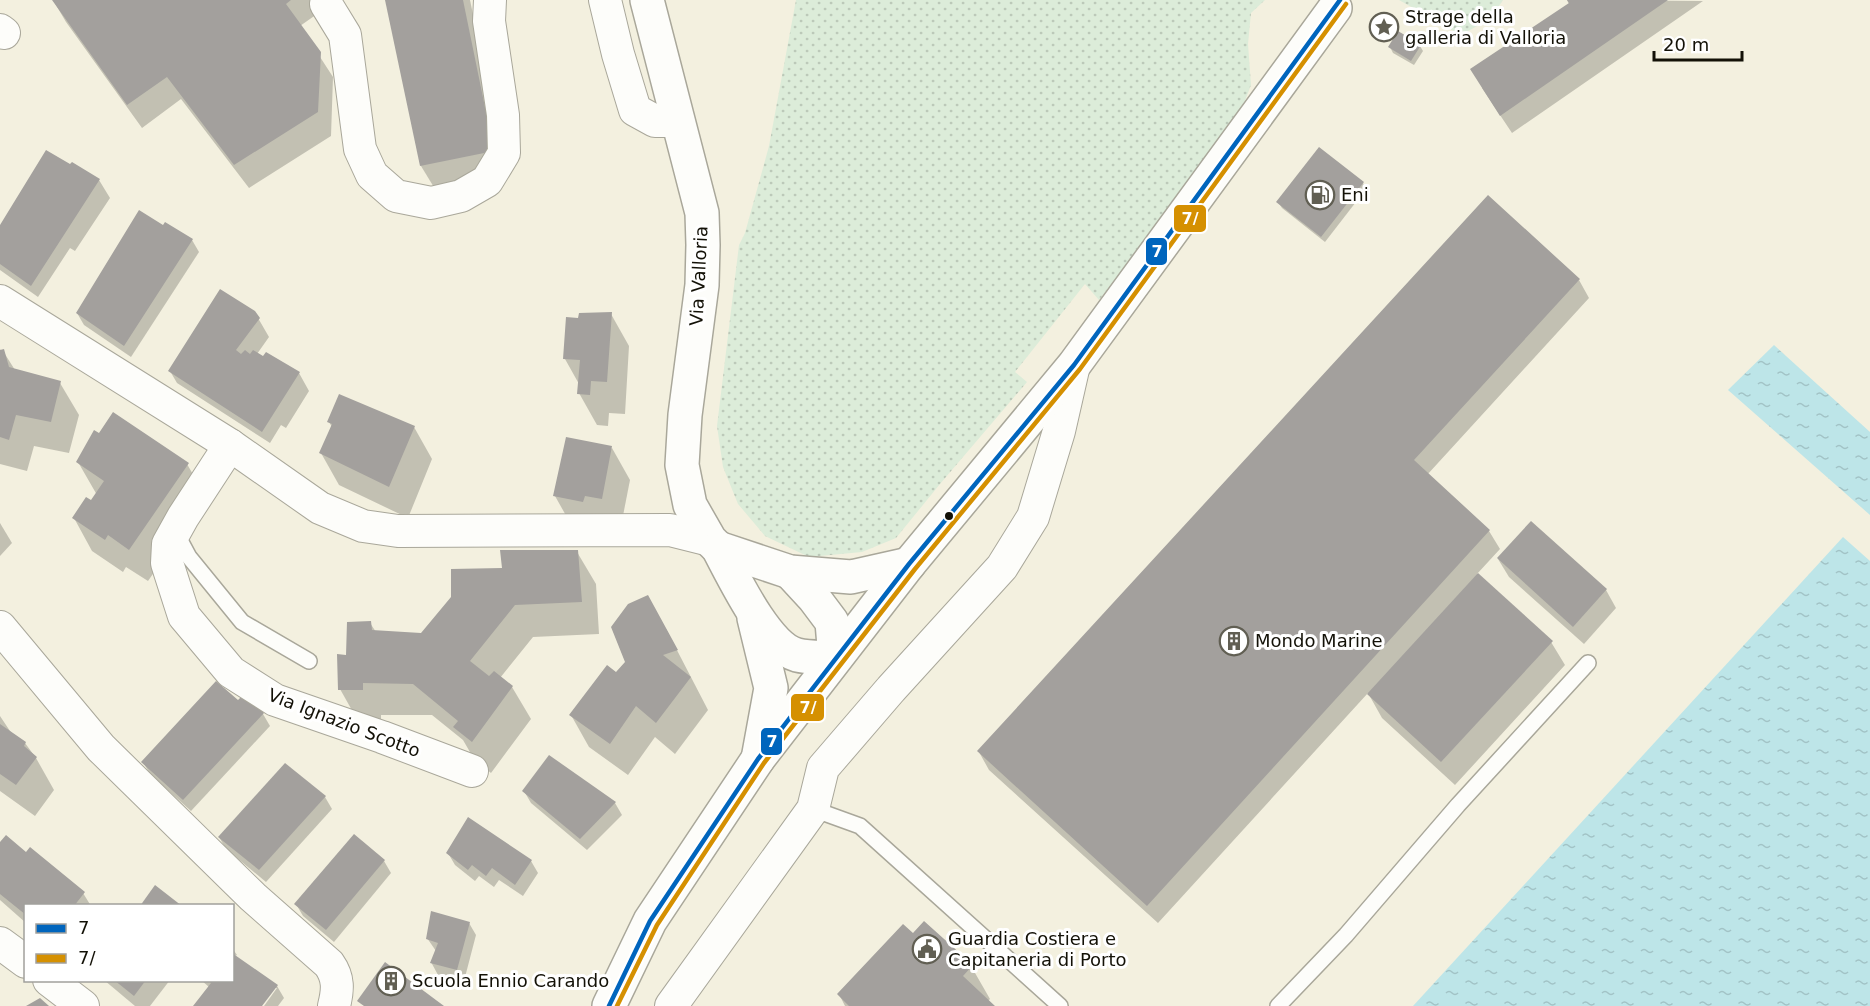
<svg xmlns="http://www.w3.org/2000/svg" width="1870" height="1006" viewBox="0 0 1870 1006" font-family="'DejaVu Sans',sans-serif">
	<defs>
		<pattern id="grass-dots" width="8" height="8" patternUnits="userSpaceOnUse" patternTransform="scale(1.5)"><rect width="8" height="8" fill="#dcecd9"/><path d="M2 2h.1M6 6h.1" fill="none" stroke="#bcc9b9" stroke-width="1.8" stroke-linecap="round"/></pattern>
		<pattern id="water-ripples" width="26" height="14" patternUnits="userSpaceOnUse" patternTransform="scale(1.5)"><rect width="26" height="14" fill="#bde5e8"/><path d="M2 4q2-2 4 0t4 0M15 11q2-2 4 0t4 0" fill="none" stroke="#a2c3c6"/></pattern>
	</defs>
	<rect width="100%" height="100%" fill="#f3f0df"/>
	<g fill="url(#grass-dots)">
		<path d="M796,0H1265L1251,13L1248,44L1251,85L1236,124L1099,300L1085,284L1015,372L1027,382L940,484L896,538L862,552L809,557L765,536L738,504L723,467L717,426L739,245L745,233L769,146Z"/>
		<path d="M1399,0H1503C1494,15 1476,30 1459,34Z"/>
	</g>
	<g fill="url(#water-ripples)">
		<path d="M1774,345L1870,432V515L1728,390Z"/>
		<path d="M1843,537L1870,561V1006H1413Z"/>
	</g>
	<g fill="#0003">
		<path d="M53,0H337L300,26L333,77L331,136L249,188L181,99L142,128L66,22Z"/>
		<path d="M387,0H470L506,175L435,189L421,166Z"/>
		<path d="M1567,0L1703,1L1512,133L1482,88L1569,4Z"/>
		<path d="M1420,46L1423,51L1414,65L1393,53L1390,47Z"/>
		<path d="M99,180L110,198L75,251L70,248L38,297L0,270V228Z"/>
		<path d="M1363,183L1366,189L1325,242L1282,208L1278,202Z"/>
		<path d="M163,227L192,240L199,252L131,357L84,325L77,313Z"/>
		<path d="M1579,280L1589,298L1427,475L1489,531L1500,549L1477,574L1551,642L1565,665L1455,785L1382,718L1368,693L1158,923L989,770L979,752Z"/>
		<path d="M611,314L629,346L625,414L609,413L608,426L597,425L579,393V384L565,359L568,318L580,319Z"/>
		<path d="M258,318L269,337L257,354L299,373L309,391L286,428L281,425L270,443L177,383L170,371Z"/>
		<path d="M0,349L1,351H3L15,370L60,383L79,415L69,453L34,446L27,471L0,464Z"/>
		<path d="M329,422L414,427L432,459L408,518L339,485L321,453L332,427Z"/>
		<path d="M612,448L630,480L620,531L573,528L555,496Z"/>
		<path d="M78,462L187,464L206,497L148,581L126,567L123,572L92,551L74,518L92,502L97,495Z"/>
		<path d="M0,523L12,543L0,556Z"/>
		<path d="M577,552L596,584L599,634L533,637L500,678L512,687L531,719L491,773L474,759L463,740L432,715H381V721H358L340,689L348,657L370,623L376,632L422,635L504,569Z"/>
		<path d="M1498,559L1606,590L1616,608L1584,644L1509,577Z"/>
		<path d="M666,629L708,710L675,754L655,737L628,775L589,747L571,715Z"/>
		<path d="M238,702L263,714L270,726L191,811L150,774L143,762Z"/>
		<path d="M0,716L12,734L25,743L36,758L54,790L35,816L0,791Z"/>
		<path d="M285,765L325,797L332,809L266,882L226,849L219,837Z"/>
		<path d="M524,791L615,803L622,815L587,850L531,803Z"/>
		<path d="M0,845L26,854L83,893L91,906H26V923L0,900Z"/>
		<path d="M448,853L531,861L538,873L523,896L499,880L494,887L479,876L475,881L455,865Z"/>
		<path d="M384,861L391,873L334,942L303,916L296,904Z"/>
		<path d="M469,923L476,935L464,981L438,975L431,962L436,951L427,938Z"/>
		<path d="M913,935L971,966L990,999L988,1001L993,1006H845L839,994Z"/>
		<path d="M232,948L237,955L235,956L277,986L284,998L278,1006H264L277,988H273L260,1006H195L209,987L201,980H232Z"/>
		<path d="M104,980H170L150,1006H135Z"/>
	</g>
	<g fill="#a3a09d">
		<path d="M52,0H291L286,4L321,52L318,112L234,165L167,77L127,105Z"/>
		<path d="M385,0H463L494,151L420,166Z"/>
		<path d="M1567,0H1668L1500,116L1470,69L1569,3Z"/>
		<path d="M1398,31L1421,45L1411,61L1388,47Z"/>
		<path d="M1319,147L1364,182L1321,237L1276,202Z"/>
		<path d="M46,150L70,164L72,162L100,179L31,286L0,264V225Z"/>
		<path d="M1488,195L1580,279L1414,460L1490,530L1147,906L977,751Z"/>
		<path d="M139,210L163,225L165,222L193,239L124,346L76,313Z"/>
		<path d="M220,289L255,311L260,318L236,350L241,354L245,350L250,354L253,350L263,356L266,352L300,372L262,432L168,371Z"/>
		<path d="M612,312L607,382L591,381L590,395L577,394L580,360L563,359L566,317L578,318L579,313Z"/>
		<path d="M4,349L9,367L61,381L51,422L16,415L9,440L0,437V350Z"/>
		<path d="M339,394L415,426L389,487L319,453L332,424L327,422Z"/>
		<path d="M113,412L189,463L129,550L108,535L105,540L72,518L86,497L91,500L104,481L76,462L94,430L99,433Z"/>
		<path d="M566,437L612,446L602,499L585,496L583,502L553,496Z"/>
		<path d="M1531,521L1607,589L1573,627L1497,558Z"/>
		<path d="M500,550H578L582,602L515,605L470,661L489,676L494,671L513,686L472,742L453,727L458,721L413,684L363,683V690H338L337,654L346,655L347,622L371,621L372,630L421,633L451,597V569L502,568Z"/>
		<path d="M1478,573L1553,641L1441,762L1367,694Z"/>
		<path d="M648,595L678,650L663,655L691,677L656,723L636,706L610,744L569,715L607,665L616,672L625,662L611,627L628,604Z"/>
		<path d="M216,681L238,700L244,694L264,713L183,800L141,762Z"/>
		<path d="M0,724L26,742L24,746L37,757L16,785L0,774Z"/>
		<path d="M549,755L616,802L580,839L522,791Z"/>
		<path d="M285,763L326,796L259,870L218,837Z"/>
		<path d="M468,817L532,860L515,885L492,868L486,876L472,865L468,870L446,853Z"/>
		<path d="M354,834L385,860L326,930L294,904Z"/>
		<path d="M6,835L26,852L30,847L85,892L74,906H26V915L0,894V842Z"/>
		<path d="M155,885L182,906H140Z"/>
		<path d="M431,911L470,922L457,970L430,963L438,943L426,939Z"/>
		<path d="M924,921L973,965L963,976L995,1006H849L837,994L903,924L913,933Z"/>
		<path d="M232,953L278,985L262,1006H193L211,983L208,980H232Z"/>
		<path d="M385,962L444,1006H364L357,1001Z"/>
		<path d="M114,980H146L134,996Z"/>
		<path d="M40,998L49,1006H26Z"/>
	</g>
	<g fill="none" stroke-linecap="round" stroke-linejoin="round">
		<g stroke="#a9a79a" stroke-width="18">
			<g id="lane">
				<path d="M175,531L189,557L242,622L309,661"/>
				<path d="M813,809L860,826L1060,1006"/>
				<path d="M1278,1006L1346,935L1458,805L1588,663"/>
			</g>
		</g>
		<g stroke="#a9a79a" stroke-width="34">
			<g id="street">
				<path d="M605,0L618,54L635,110L655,121H678"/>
				<path d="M326,4L345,35L360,149L372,175L396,196L431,203L461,196L487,181L504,153L503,115L489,21L490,0"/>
				<path d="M0,30L4,33"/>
				<path d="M0,301L230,445L320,508L363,526L398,531L670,530L710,540"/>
				<path d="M230,445L183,517L168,544L167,563L184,616L231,672L275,700L382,737L472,771"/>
				<path d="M0,627L101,748L253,897L329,964C339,978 338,990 334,1006"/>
				<path d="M0,943L26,962"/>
				<path d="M49,980L83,1006"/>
				<path d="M671,1006L813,809L823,768L891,689L1002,567L1033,517L1059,431L1074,365"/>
			</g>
		</g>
		<g stroke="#a9a79a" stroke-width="36">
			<g id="secondary">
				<path d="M647,0L702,213L703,245L702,285L685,415L682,465L690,505L710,540L718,548C733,576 766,647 797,655C809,658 823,657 835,658L832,622L814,598L790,572"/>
				<path d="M718,548L790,572L851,577L909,564"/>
				<path d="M754,618L771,688L758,759"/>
			</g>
		</g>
		<g stroke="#a9a79a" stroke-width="36">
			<path id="primary" d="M609,1006L650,921L758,759L909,564L1074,365L1335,8"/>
		</g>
		<use href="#lane" stroke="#fdfdfa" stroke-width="15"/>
		<use href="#street" stroke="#fdfdfa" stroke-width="32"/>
		<use href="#secondary" stroke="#fdfdfa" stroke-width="33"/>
		<use href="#primary" stroke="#fdfdfa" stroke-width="33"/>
		<g stroke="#fff" stroke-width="9">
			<path id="bus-1" d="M609,1006L650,921L758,759L909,564L1074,365L1340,0"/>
		</g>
		<g stroke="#fff" stroke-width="9">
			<path id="bus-2" d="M617,1006L657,925L764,763L915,569L1080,369L1346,4"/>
		</g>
		<use href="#bus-1" stroke="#0065bd" stroke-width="4.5"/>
		<use href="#bus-2" stroke="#d59001" stroke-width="4.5"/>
	</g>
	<defs>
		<g id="sight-ring" transform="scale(1.5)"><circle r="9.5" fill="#fff" stroke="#615f53" stroke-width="1.5"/><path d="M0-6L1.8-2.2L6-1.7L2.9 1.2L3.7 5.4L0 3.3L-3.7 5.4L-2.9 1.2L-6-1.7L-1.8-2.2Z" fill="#615f53"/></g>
		<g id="fuel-ring" transform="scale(1.5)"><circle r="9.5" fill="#fff" stroke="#615f53" stroke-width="1.5"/><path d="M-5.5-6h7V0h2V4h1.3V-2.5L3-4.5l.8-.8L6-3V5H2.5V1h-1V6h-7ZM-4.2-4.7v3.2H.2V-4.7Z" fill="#615f53"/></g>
		<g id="building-ring" transform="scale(1.5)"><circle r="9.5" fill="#fff" stroke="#615f53" stroke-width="1.5"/><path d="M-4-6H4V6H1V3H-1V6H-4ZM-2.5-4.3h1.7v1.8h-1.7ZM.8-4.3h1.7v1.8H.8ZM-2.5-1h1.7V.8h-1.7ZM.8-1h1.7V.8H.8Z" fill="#615f53"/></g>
		<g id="civic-ring" transform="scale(1.5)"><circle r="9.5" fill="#fff" stroke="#615f53" stroke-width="1.5"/><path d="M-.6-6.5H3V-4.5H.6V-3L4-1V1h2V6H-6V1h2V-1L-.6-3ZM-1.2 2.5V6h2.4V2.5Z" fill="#615f53"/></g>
	</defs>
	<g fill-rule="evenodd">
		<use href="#sight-ring" x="1384" y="27"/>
		<use href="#fuel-ring" x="1320" y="195"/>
		<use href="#building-ring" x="1234" y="641"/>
		<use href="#civic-ring" x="927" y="949"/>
		<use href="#building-ring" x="391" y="981"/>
	</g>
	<circle fill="#131107" stroke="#fff" stroke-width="2" cx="949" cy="516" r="5"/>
	<g text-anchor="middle" stroke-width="6" stroke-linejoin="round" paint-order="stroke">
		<g font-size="18" fill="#131107" stroke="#fff" text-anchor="start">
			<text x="1405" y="23">Strage della<tspan x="1405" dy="21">galleria di Valloria</tspan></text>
			<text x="1341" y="201">Eni</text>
			<text x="1255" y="647">Mondo Marine</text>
			<text x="948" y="945">Guardia Costiera e<tspan x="948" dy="21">Capitaneria di Porto</tspan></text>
			<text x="412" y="987">Scuola Ennio Carando</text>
		</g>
		<g font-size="18" fill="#131107" stroke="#fff">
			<text transform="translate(699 276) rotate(-87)" y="6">Via Valloria</text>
			<text transform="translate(344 723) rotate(21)" y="6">Via Ignazio Scotto</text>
		</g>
	</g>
	<g stroke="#fff" stroke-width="2">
		<rect x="1173" y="204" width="34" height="29" rx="6" fill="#d59001"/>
		<rect x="1145" y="237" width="23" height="29" rx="6" fill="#0065bd"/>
		<rect x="790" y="693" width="35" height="29" rx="6" fill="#d59001"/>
		<rect x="760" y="727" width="23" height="29" rx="6" fill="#0065bd"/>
	</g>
	<g font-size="16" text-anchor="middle" font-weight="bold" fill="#fff">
		<text x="1190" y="224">7/</text>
		<text x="1157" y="257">7</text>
		<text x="808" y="713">7/</text>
		<text x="772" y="747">7</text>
	</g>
	<rect x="24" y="904" width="210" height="78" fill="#ffffff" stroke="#a1a09c" stroke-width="1.5"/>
	<rect x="36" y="924" width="30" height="9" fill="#0065bd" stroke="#a1a09c" stroke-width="1.5"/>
	<text x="78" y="934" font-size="18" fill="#131107">7</text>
	<rect x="36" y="954" width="30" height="9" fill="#d59001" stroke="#a1a09c" stroke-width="1.5"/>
	<text x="78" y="964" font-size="18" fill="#131107">7/</text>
	<path d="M1654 51v9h88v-9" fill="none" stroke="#131107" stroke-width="3"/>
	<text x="1663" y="51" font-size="18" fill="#131107" stroke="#ffffff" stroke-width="4.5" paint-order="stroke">20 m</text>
</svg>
